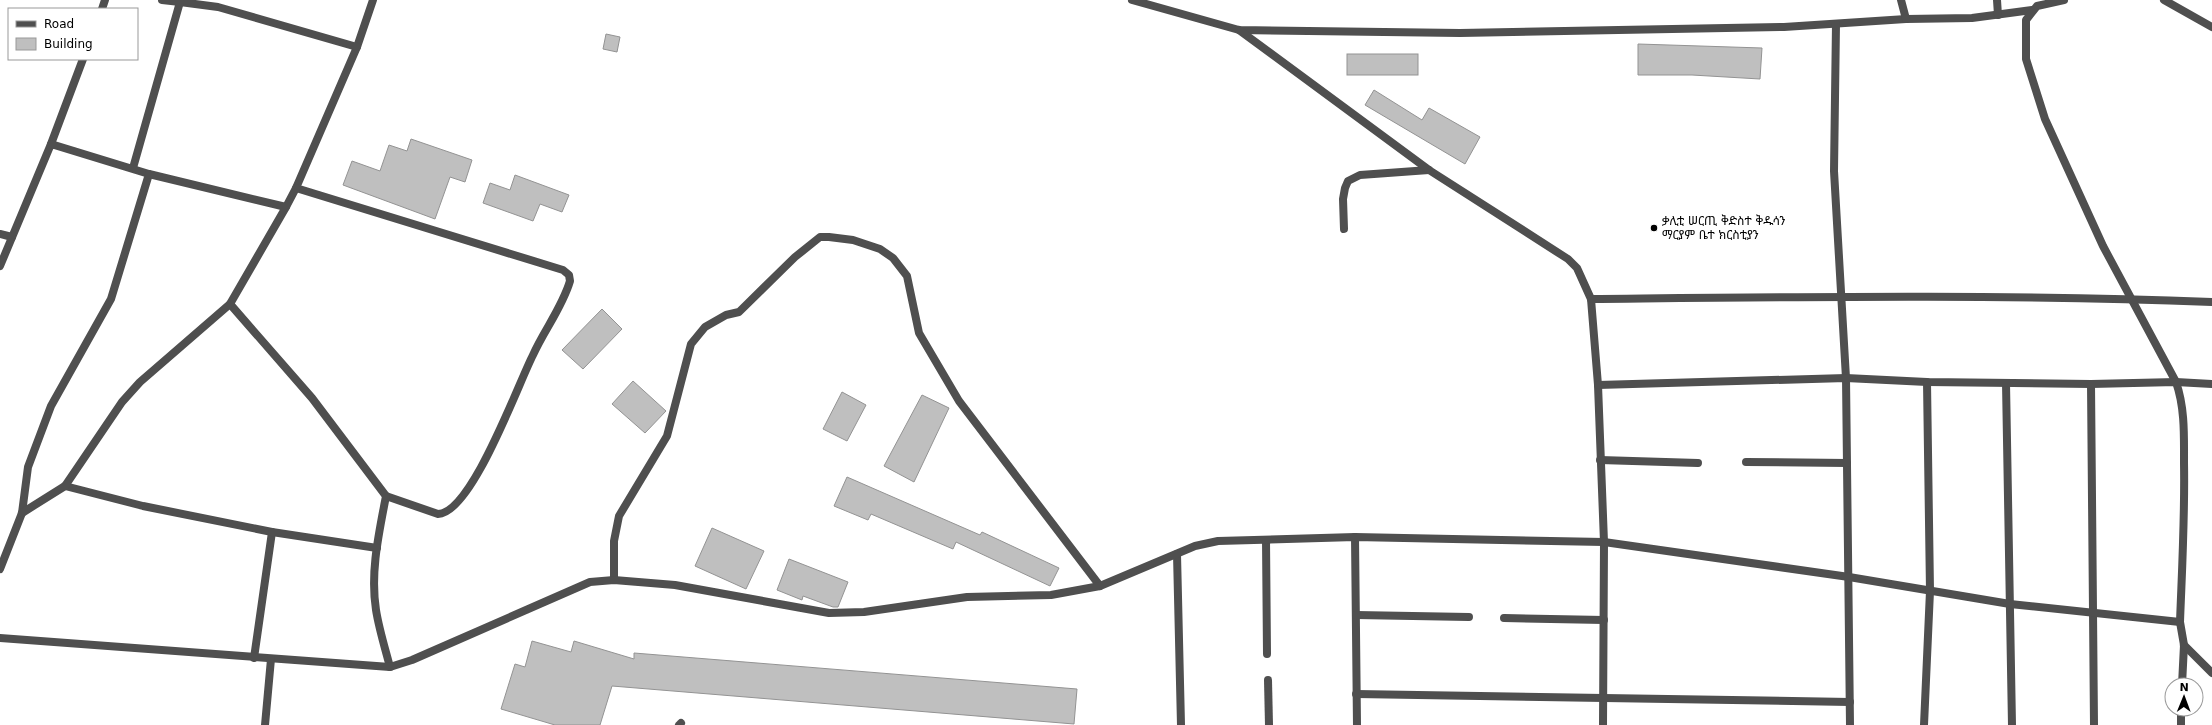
<svg xmlns="http://www.w3.org/2000/svg" width="2212" height="725" viewBox="0 0 2212 725" font-family="'DejaVu Sans','Noto Sans Ethiopic',sans-serif">
	<rect width="100%" height="100%" fill="#fff"/>
	<g fill="#bfbfbf" stroke="#939393">
		<path d="M606,34L620,37L617,52L603,49Z"/>
		<path d="M1638,44L1762,48L1760,79L1692,75H1638Z"/>
		<rect x="1347" y="54" width="71" height="21"/>
		<path d="M1374,90L1422,120L1429,108L1480,137L1465,164L1365,105Z"/>
		<path d="M411,139L472,160L465,182L450,177L435,219L343,185L352,161L380,171L389,145L407,151Z"/>
		<path d="M515,175L569,195L562,212L540,204L533,221L483,203L490,183L510,190Z"/>
		<path d="M602,309L622,329L583,369L562,350Z"/>
		<path d="M633,381L666,411L645,433L612,404Z"/>
		<path d="M842,392L866,405L847,441L823,429Z"/>
		<path d="M922,395L949,408L914,482L884,466Z"/>
		<path d="M847,477L980,535L982,532L1059,568L1050,586L956,542L953,549L871,514L868,520L834,506Z"/>
		<path d="M712,528L764,551L746,589L695,566Z"/>
		<path d="M789,559L848,582L838,607H833L803,596L802,600L777,590Z"/>
		<path d="M532,641L571,652L574,641L634,659V653L1077,689L1074,724L612,686L600,725H555L501,709L515,664L525,667Z"/>
	</g>
	<g fill="none" stroke-linecap="round" stroke-linejoin="round">
		<g stroke="#4f4f4f" stroke-width="8">
			<path d="M1344,229L1343,199L1345,188L1348,181L1360,175L1429,170"/>
			<path d="M679,725L681,723"/>
		</g>
		<g stroke="#4f4f4f" stroke-width="8">
			<path d="M373,0L357,47L296,188L563,270L569,275L570,281C562,308 544,330 533,355C518,384 472,513 438,514L386,496"/>
			<path d="M1132,0L1239,30L1460,33L1784,27L1906,19L1972,18L2032,10"/>
			<path d="M1901,0L1906,19"/>
			<path d="M1997,0L1998,15"/>
			<path d="M2064,0L2037,6L2026,20V59L2045,119L2103,246L2176,382C2185,408 2184,435 2184,463C2185,516 2182,569 2180,622L2184,645L2182,685"/>
			<path d="M2164,0L2212,27"/>
			<path d="M180,2L218,7L357,47"/>
			<path d="M102,9L105,0"/>
			<path d="M1836,24L1834,171L1846,378L1850,725"/>
			<path d="M1239,30L1429,170L1568,259L1577,268L1591,299L1598,385L1604,542L1603,725"/>
			<path d="M51,144L83,59"/>
			<path d="M133,168L180,2L162,0"/>
			<path d="M286,207L296,188"/>
			<path d="M0,234L12,237"/>
			<path d="M0,266L51,144L149,174L111,299L51,406L28,467L22,513L0,569"/>
			<path d="M1591,299C1798,297 2005,294 2212,302"/>
			<path d="M230,304L312,398L386,496C379,533 370,572 376,610C379,629 385,648 390,667"/>
			<path d="M2006,383L2012,725"/>
			<path d="M2091,384L2094,725"/>
			<path d="M1598,385L1846,378L1927,382L2091,384L2176,382L2212,384"/>
			<path d="M1600,460L1698,463"/>
			<path d="M1746,462L1847,463"/>
			<path d="M65,486L143,506L272,532L254,658"/>
			<path d="M22,513L65,486L122,402L140,382L230,304L286,207L149,174"/>
			<path d="M272,532L377,548"/>
			<path d="M1355,537L1357,725"/>
			<path d="M1266,540L1267,654"/>
			<path d="M1177,554L1181,725"/>
			<path d="M614,580V541L619,516L667,436L691,344L705,327L726,315L739,312L795,257L820,237H829L853,240L880,249L893,258L907,276L919,333L959,401L1100,586"/>
			<path d="M1356,615L1469,617"/>
			<path d="M1504,618L1604,620"/>
			<path d="M0,638L390,667L412,660L590,582L614,580L675,585L829,613L864,612L967,597L1051,595L1100,586L1195,546L1218,541L1355,537L1604,542L1849,577L2010,604L2180,622"/>
			<path d="M2184,645L2212,673"/>
			<path d="M1268,680L1269,725"/>
			<path d="M1356,694L1850,702"/>
			<path d="M265,725L271,659"/>
			<path d="M1924,725L1930,591L1927,382"/>
			<path d="M2181,725V709"/>
		</g>
	</g>
	<circle fill="#000" stroke="#fff" stroke-width="1.5" cx="1654" cy="228" r="4"/>
	<g text-anchor="middle" stroke-width="4" stroke-linejoin="round" paint-order="stroke">
		<g font-size="12" fill="#000" stroke="#fff" text-anchor="start">
			<text x="1662" y="225">ቃሊቲ ሠርጢ ቅድስተ ቅዱሳን<tspan x="1662" dy="14">ማርያም ቤተ ክርስቲያን</tspan></text>
		</g>
	</g>
	<rect x="8" y="8" width="130" height="52" fill="#ffffff" stroke="#999999"/>
	<rect x="16" y="21" width="20" height="6" fill="#4f4f4f" stroke="#999999"/>
	<text x="44" y="28" font-size="12" fill="#000000">Road</text>
	<rect x="16" y="38" width="20" height="12" fill="#bfbfbf" stroke="#999999"/>
	<text x="44" y="48" font-size="12" fill="#000000">Building</text>
	<g transform="translate(2184 697) rotate(1)"><circle r="19" fill="#ffffff" stroke="#999999"/>
	<path d="M0-3L7 15L0 10L-7 15Z" fill="#000000"/>
	<text y="-6" font-size="11" font-weight="bold" text-anchor="middle" fill="#000000">N</text>
	</g>
</svg>
